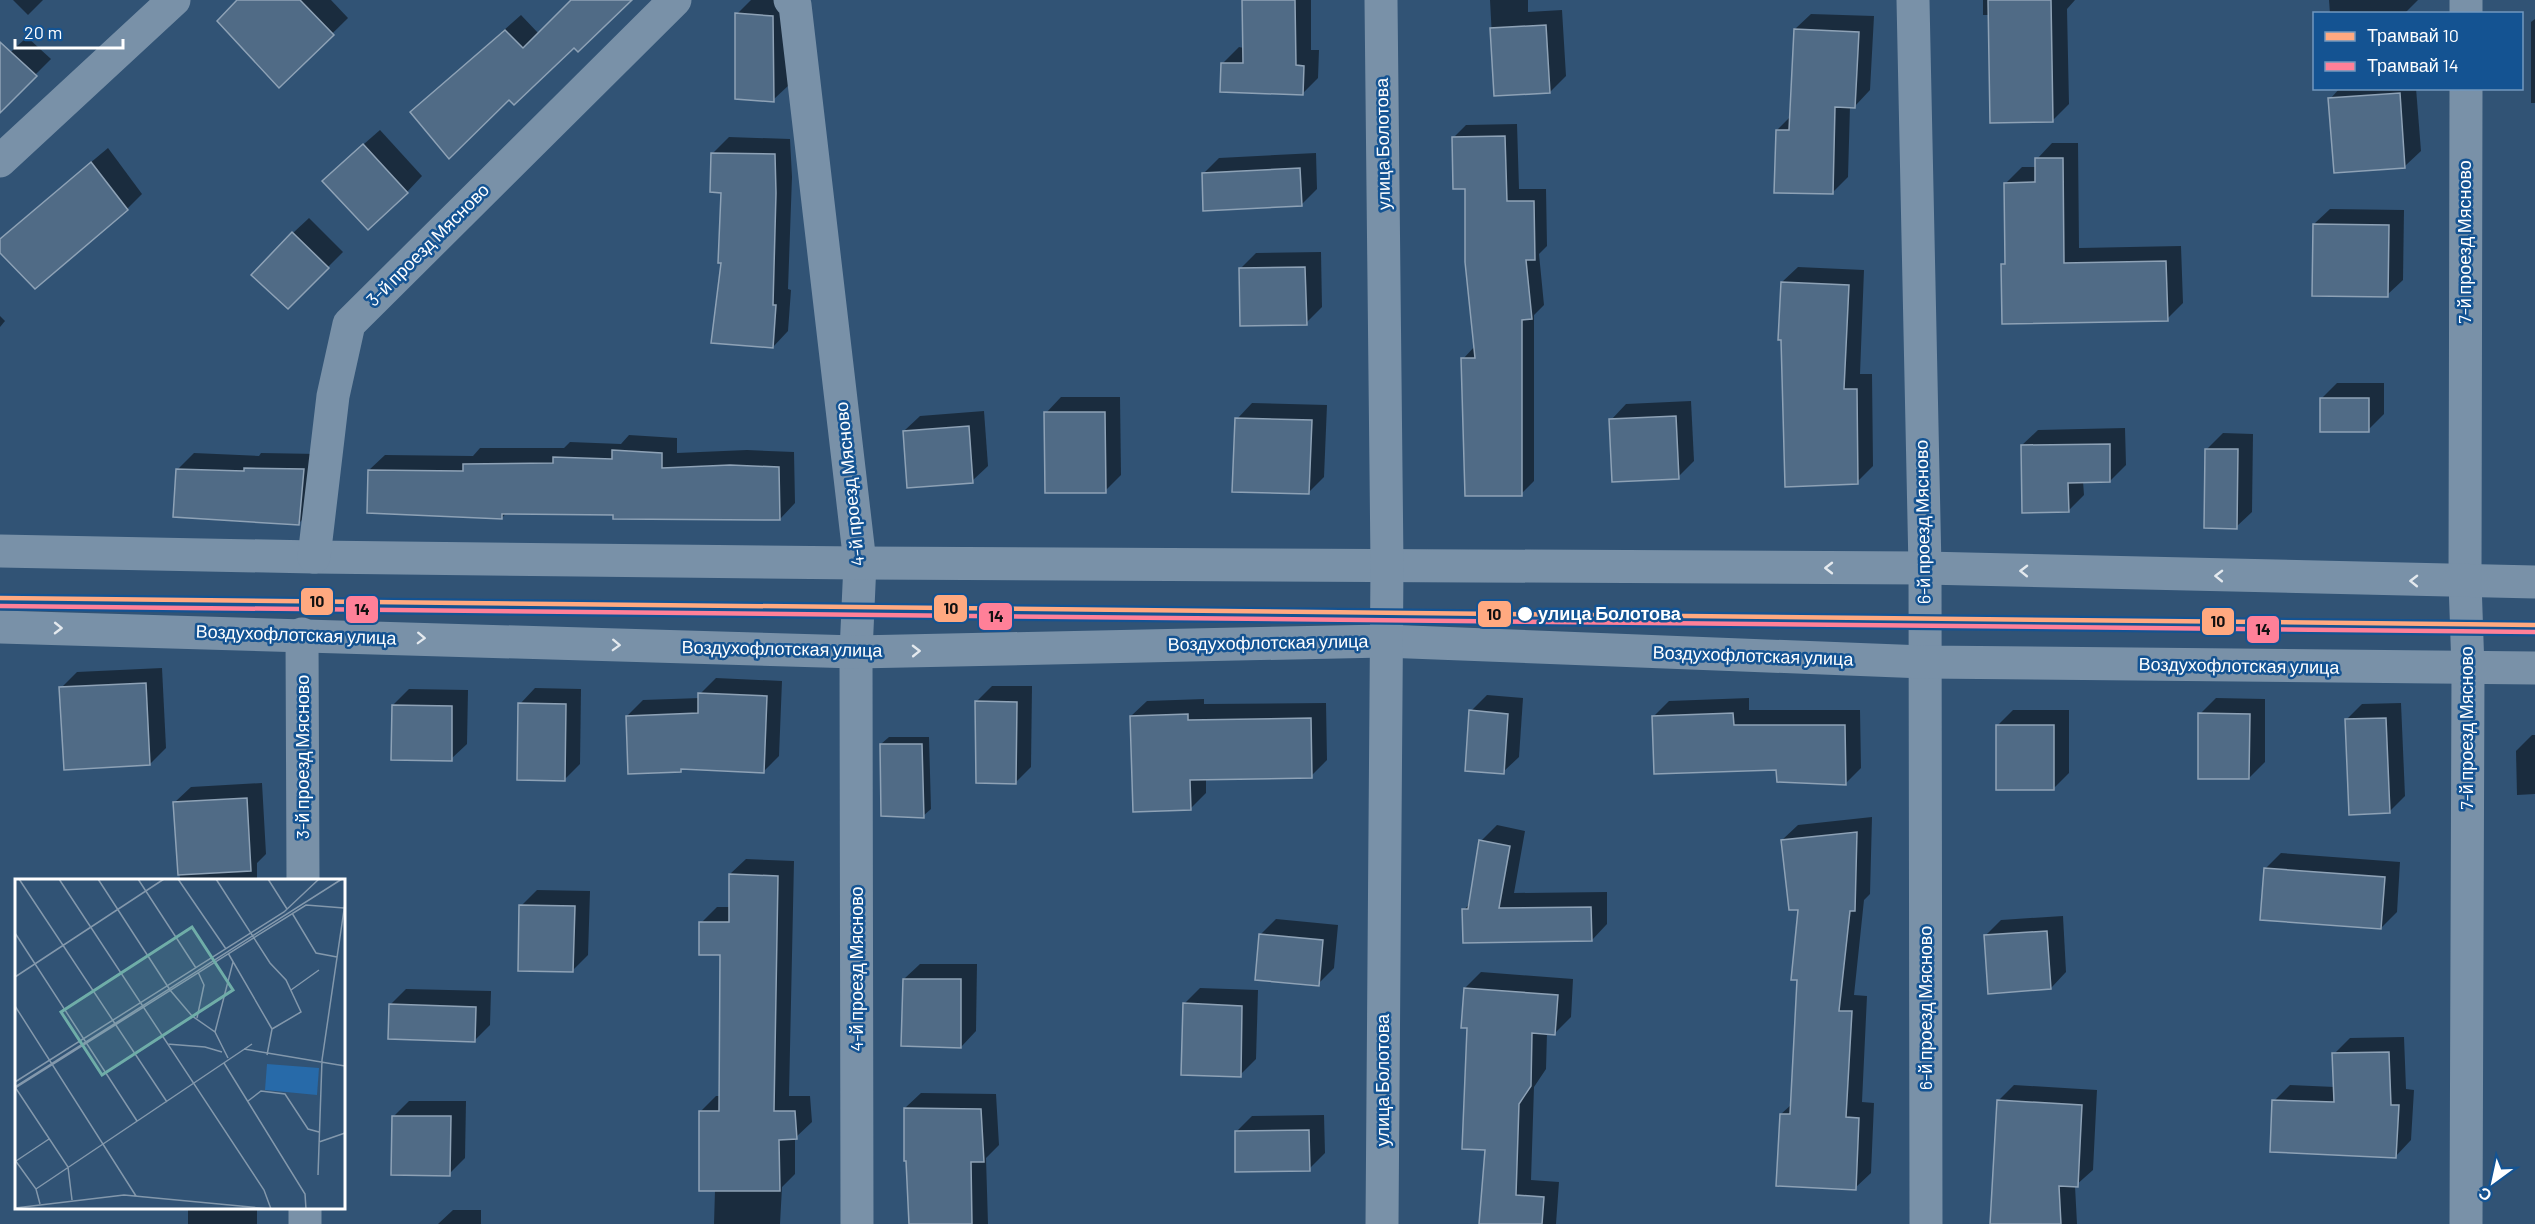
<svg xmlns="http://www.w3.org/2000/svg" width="2535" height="1224" viewBox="0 0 2535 1224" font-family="Barlow,sans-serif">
	<rect width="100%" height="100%" fill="#315375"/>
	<g fill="#0007">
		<path d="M13,0H43L28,15Z"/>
		<path d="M239,0H331L348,18L279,86Z"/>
		<path d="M573,0H630L509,98L412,112L521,15L539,34Z"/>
		<path d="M751,0H780L789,85L773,100L737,14Z"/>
		<path d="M1244,0H1311V50H1319L1318,78L1303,93L1223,63L1239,47L1244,48Z"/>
		<path d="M1490,0H1528V12L1562,10L1566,76L1550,92L1495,95Z"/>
		<path d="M1983,0H2075L2067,9L2069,104L2053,120L1990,15H1983Z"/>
		<path d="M2329,0H2418L2404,14H2330Z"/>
		<path d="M2535,0V103H2531V22L2535,19Z"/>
		<path d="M1811,14L1874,16L1870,90L1855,106H1850L1848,177L1832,193L1777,130L1791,116L1795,29Z"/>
		<path d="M27,37L51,59L0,110V62Z"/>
		<path d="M2340,88H2416L2421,151L2405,166L2330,99Z"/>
		<path d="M1517,124L1519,189H1546L1547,246L1539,254L1544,305L1534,315V481L1521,494L1463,359L1475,346L1467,187L1453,138L1466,125Z"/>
		<path d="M380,130L422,176L407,192L340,165Z"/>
		<path d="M729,137L790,139L792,177L788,289L791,290L788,331L773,347L723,261L722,191L713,153Z"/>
		<path d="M2052,143H2078L2079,248L2181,246L2183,303L2167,319L2003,265L2007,261L2006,183L2022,167H2037V159Z"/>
		<path d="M108,148L142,194L127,209L0,251V240L10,230Z"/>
		<path d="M1316,153L1317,189L1301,205L1203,174L1219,158Z"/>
		<path d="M2330,209L2404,210L2403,280L2387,295L2314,224Z"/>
		<path d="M309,218L343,252L288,307L293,233Z"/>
		<path d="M1321,252L1322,307L1306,323L1240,269L1256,253Z"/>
		<path d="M1798,267L1864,270L1860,374H1872L1873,466L1857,482L1782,282Z"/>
		<path d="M0,316L5,321L0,327Z"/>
		<path d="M2337,383H2384V414L2368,430L2321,399Z"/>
		<path d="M1061,397H1120L1121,475L1105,491L1046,413Z"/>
		<path d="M1691,401L1694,461L1678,477L1611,420L1626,404Z"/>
		<path d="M1252,403L1327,405L1324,477L1308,493L1237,419Z"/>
		<path d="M984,411L988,466L972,481L904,431L920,416Z"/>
		<path d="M2125,428L2126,465L2110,481H2083L2084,495L2068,511L2022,445L2038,430Z"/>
		<path d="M2223,433L2253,434L2252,512L2236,527L2207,449Z"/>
		<path d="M629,435L677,438V453L747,450L794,452L795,503L780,519L507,512L502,518L369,470L385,455L473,456L480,448H564L570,442L621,444Z"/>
		<path d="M194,453L259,456L261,453L319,454L314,508L298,524L178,469Z"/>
		<path d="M162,668L166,748L150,764L61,688L77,672Z"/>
		<path d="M716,678L782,681L779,756L763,772L683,768L680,771L627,716L643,700L700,698V694Z"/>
		<path d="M992,686H1032L1031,767L1015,783L976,702Z"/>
		<path d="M535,688L581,689L580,764L564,780L520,704Z"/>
		<path d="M409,689L468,690L467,744L451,759L393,705Z"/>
		<path d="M1487,695L1523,698L1519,757L1503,772L1471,711Z"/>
		<path d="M1749,698V710H1860L1861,768L1845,784L1778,769L1653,717L1669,701Z"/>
		<path d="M2216,698L2265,699V762L2249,778L2200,714Z"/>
		<path d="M1204,699V704L1326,703L1327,760L1311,776L1206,778V793L1190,809L1131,716L1147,701Z"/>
		<path d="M2401,703L2405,796L2389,812L2346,720L2362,704Z"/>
		<path d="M2013,710H2069V773L2053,789L1997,726Z"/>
		<path d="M2532,735H2535V794L2517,795L2516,751Z"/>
		<path d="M889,737H929L931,809L923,816L881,744Z"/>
		<path d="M262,783L266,854L257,863V880H180L175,802L191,787Z"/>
		<path d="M1872,817L1870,894L1864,900L1854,995L1867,996L1862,1102L1874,1103L1871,1173L1855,1188L1781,1114L1792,1104L1799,979L1800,909L1782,840L1798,825Z"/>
		<path d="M1497,825L1525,831L1514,893L1607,892V924L1592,940L1464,910L1470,903L1481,841Z"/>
		<path d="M2281,853L2400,862L2397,912L2381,928L2265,869Z"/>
		<path d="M746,859L794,861L789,1096H810L812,1122L795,1138V1174L782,1187L780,1224H714L715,1190L700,1112L716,1096H720L721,954L701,923L717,907H730V874Z"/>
		<path d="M537,890L590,891L588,955L572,971L521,906Z"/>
		<path d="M2063,916L2066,972L2051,988L1985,936L2001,920Z"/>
		<path d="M1276,919L1338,925L1334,968L1318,984L1260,935Z"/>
		<path d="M920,964H977L976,1031L961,1047L904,979Z"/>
		<path d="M1481,972L1573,979L1571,1017L1555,1033H1547L1546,1069L1534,1087L1531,1180L1559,1182L1556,1224H1480L1486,1149L1468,1027L1465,988Z"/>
		<path d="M1200,988L1258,990L1256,1059L1240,1075L1184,1004Z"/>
		<path d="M406,989L491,991L490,1025L475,1040L391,1004Z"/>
		<path d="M2404,1037L2406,1089L2414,1090L2411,1140L2396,1156L2274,1101L2290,1085L2335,1087L2334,1054L2350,1038Z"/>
		<path d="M2014,1085L2097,1090L2093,1170L2075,1186L2077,1224H2004L1998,1101Z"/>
		<path d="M921,1093L996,1094L999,1145L986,1158L988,1224H911L905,1108Z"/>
		<path d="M409,1101H466L465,1158L449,1174L393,1117Z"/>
		<path d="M1324,1115L1325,1153L1309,1169L1236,1132L1252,1116Z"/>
		<rect x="188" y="1208" width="69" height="16"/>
		<path d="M453,1210H481V1224H438Z"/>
	</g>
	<g fill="#506b86" stroke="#8ea2b6" stroke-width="1.5">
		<path d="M237,0H300L334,35L279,88L217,21Z"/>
		<path d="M571,0H632L578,52L574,48L514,105L509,100L449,159L410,112L505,30L523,48Z"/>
		<path d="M1242,0H1295L1296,65L1304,66L1303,95L1220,92L1221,63H1243Z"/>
		<path d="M1988,0H2051L2053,122L1990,123Z"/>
		<path d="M735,13L773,16L774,102L735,99Z"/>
		<path d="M1546,25L1550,93L1494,96L1490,28Z"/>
		<path d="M1794,29L1859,32L1855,108L1835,107L1833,194L1774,193L1776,130H1789Z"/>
		<path d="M0,42L37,76L0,113Z"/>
		<path d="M2400,93L2405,168L2334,173L2328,98Z"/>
		<path d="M1505,136L1507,201H1534L1535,260H1526L1532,319L1522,320V496H1465L1461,358H1475L1465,262V189H1453L1452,137Z"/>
		<path d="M363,144L408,193L368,230L322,181Z"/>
		<path d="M711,153L775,154L776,193L773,305H776L773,348L711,343L721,263H718L721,193L710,192Z"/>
		<path d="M2035,158H2063L2064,263L2166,261L2168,321L2002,324L2001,264H2005L2004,183L2035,182Z"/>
		<path d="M91,162L128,210L35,289L0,253V239Z"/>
		<path d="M1300,168L1302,206L1203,211L1202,173Z"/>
		<path d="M2313,224L2389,225L2388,297L2312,296Z"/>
		<path d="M292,232L329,268L288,309L251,275Z"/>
		<path d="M1305,267L1307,325L1240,326L1239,268Z"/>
		<path d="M1781,282L1849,285L1844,389H1857L1858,484L1785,487L1781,340H1778Z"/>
		<rect x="2320" y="398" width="49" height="34"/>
		<path d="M1044,412H1105L1106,493H1045Z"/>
		<path d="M1676,416L1679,479L1612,482L1609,419Z"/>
		<path d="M1235,418L1312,420L1309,494L1232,492Z"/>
		<path d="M969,426L973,483L907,488L903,431Z"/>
		<path d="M2110,444V482L2068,483L2069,512L2022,513L2021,445Z"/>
		<path d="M2205,449H2238L2237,529L2204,528Z"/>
		<path d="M612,450L662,453V468L730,465L779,467L780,520L613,519V515L502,514V519L367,513L368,470L463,471V464L553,463V457L612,459Z"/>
		<path d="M244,468L304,469L299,525L173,517L176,469L244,471Z"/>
		<path d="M146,683L150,765L64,770L59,687Z"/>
		<path d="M698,693L767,696L764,773L681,769V772L628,774L626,716L698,713Z"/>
		<path d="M975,701L1017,702L1016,784L976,783Z"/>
		<path d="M518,703L566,704L565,781L517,780Z"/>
		<path d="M392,705L452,706V761L391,760Z"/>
		<path d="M1469,710L1508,714L1504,774L1465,771Z"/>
		<path d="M1733,713L1734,725H1845L1846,785L1777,782L1776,770L1654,774L1652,716Z"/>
		<path d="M2198,713L2250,714L2249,779H2198Z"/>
		<path d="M1188,714V720L1311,718L1312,778L1190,780L1191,810L1133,812L1130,716Z"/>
		<path d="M2386,718L2390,813L2349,815L2345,719Z"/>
		<rect x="1996" y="725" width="58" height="65"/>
		<path d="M880,744H922L924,818L881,816Z"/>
		<path d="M247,798L251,871L178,875L173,802Z"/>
		<path d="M1857,832L1855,911H1850L1839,1011H1852L1846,1117L1859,1118L1856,1190L1776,1186L1780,1114H1790L1797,980H1791L1798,910H1789L1781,840Z"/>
		<path d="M1479,840L1510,846L1499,908L1591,907L1592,941L1463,943L1462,909H1468Z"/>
		<path d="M2264,868L2385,877L2381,929L2260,920Z"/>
		<path d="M729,874L778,876L774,1111H795L797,1139L779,1140L780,1191H699V1111H719L720,955H699V922H729Z"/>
		<path d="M519,905L575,906L573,972L518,971Z"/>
		<path d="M2047,931L2051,989L1988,994L1984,935Z"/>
		<path d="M1259,934L1323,940L1319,986L1255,980Z"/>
		<path d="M903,979H961V1048L901,1046Z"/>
		<path d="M1464,988L1558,995L1555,1035L1532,1033L1531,1086L1519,1104L1516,1195L1544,1197L1542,1224H1479L1485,1150L1462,1149L1467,1028H1461Z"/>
		<path d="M1183,1003L1242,1006L1241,1077L1181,1075Z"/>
		<path d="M389,1004L476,1007L475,1042L388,1039Z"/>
		<path d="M2389,1052L2391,1105H2399L2396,1158L2270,1152L2272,1100L2334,1102L2332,1053Z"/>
		<path d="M1997,1100L2082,1105L2078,1187L2059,1186L2061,1224H1990Z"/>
		<path d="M904,1108L981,1109L984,1162H971L972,1224H909L906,1161H904Z"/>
		<path d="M392,1116H451L450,1176L391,1175Z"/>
		<path d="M1309,1130L1310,1171L1235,1172V1131Z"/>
	</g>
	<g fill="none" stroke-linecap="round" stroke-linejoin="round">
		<g stroke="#7991a8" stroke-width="33">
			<path d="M790,0L795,5L860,563L856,652L857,1224"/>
			<path d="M1913,0L1925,568L1926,1224"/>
			<path d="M2466,14V0"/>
			<path d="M2466,88L2465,582L2468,669L2466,1224"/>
			<path d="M0,161L174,0"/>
			<path d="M0,551L314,557L860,563L1925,568L2535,582"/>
			<path d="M314,557L333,396L349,324L675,0"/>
			<path d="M0,627L856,652L1384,641L1924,662L2535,668"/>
			<path d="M302,634L303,880"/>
			<path d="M305,1208V1224"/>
		</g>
		<path stroke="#7991a8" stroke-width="33" d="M1381,0L1387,565L1382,1224"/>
		<g stroke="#145392" stroke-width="9">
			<path id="tram-1" d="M0,598L2535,625"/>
		</g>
		<g stroke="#145392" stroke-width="9">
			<path id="tram-2" d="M0,606L2535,632"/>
		</g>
		<use href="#tram-1" stroke="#ffa980" stroke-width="4.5"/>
		<use href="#tram-2" stroke="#ff8098" stroke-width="4.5"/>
	</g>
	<defs><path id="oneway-chevron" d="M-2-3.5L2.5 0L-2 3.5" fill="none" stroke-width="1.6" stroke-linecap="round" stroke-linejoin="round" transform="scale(1.5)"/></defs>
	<g stroke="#e4e9ee">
		<use href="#oneway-chevron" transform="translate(1829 568) rotate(-180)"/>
		<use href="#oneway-chevron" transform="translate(2024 571) rotate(-179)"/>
		<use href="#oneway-chevron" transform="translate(2219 576) rotate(-179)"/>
		<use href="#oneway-chevron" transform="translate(2414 581) rotate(-179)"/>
		<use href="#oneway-chevron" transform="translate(58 628) rotate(1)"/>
		<use href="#oneway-chevron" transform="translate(421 638) rotate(2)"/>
		<use href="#oneway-chevron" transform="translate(616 645) rotate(2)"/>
		<use href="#oneway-chevron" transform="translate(916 651) rotate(-1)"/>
	</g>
	<circle fill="#fff" stroke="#145392" stroke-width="2" cx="1525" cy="614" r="8"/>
	<g text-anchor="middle" stroke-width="5" stroke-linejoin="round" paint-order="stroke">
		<g font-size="18" fill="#fff" stroke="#145392">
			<text transform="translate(1383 144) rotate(-91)" y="6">улица Болотова</text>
			<text transform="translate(2465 242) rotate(-90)" y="6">7-й проезд Мясново</text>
			<text transform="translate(428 245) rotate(-45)" y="6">3-й проезд Мясново</text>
			<text transform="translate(850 484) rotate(-96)" y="6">4-й проезд Мясново</text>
			<text transform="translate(1923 522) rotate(-91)" y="6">6-й проезд Мясново</text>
			<text transform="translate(296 635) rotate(2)" y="6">Воздухофлотская улица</text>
			<text transform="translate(1268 643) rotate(-1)" y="6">Воздухофлотская улица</text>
			<text transform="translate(782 649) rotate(1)" y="6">Воздухофлотская улица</text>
			<text transform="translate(1753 656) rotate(2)" y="6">Воздухофлотская улица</text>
			<text transform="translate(2239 666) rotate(1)" y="6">Воздухофлотская улица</text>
			<text transform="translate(2467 728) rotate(-90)" y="6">7-й проезд Мясново</text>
			<text transform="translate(303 757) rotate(-90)" y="6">3-й проезд Мясново</text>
			<text transform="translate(857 969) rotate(-90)" y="6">4-й проезд Мясново</text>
			<text transform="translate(1926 1008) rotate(-90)" y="6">6-й проезд Мясново</text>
			<text transform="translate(1383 1080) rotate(-90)" y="6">улица Болотова</text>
		</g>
		<g font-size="18" font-weight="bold" fill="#fff" stroke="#145392" text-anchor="start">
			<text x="1538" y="620">улица Болотова</text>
		</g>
	</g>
	<g transform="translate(15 879)">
		<rect width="330" height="330" fill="#315375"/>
		<path d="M252,185L304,189L302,216L250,211Z" fill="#276aa9"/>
		<path fill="none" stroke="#8398ac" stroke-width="1.5" d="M4,0L152,223M44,0L249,311L256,330M83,0L155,111L177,137L200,153L213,179M123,0L181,89M163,0L211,70M201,0L255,84L271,101L286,133L257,150M253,0L272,30M277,34L301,74L322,78M0,54L122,242M213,74L257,150M0,98L149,0M276,111L304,91M0,127L121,317M182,139L189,106L183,93M200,153L218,83M152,165L190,168L207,173M229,170L330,187M252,176L257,150M209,184L290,315L291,330M0,203L269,33L304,0M0,208L53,288L57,321M0,208L327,0M0,209L291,26L329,29M233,222L246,212L270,215L293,250L304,253M304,263L330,254M0,281L21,310L25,325M1,282L34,260M303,296L307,181L330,24M21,310L237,165M0,329L109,316L256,330"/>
		<path fill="#6fada8" fill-opacity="0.15" stroke="#6fada8" stroke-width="3" d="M177,48L218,111L87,196L46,133Z"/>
		<rect width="330" height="330" fill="none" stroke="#fff" stroke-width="3"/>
	</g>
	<g stroke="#145392" stroke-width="2">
		<rect x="300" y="587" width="34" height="29" rx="6" fill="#ffa980"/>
		<rect x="933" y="594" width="35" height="29" rx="6" fill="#ffa980"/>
		<rect x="345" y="595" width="34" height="29" rx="6" fill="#ff8098"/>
		<rect x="1477" y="600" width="35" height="28" rx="6" fill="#ffa980"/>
		<rect x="978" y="602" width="35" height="29" rx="6" fill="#ff8098"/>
		<rect x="2201" y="607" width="34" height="29" rx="6" fill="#ffa980"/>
		<rect x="2246" y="615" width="34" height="29" rx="6" fill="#ff8098"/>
	</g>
	<g font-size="16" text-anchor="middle" font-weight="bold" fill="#111">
		<text x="317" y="607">10</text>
		<text x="951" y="614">10</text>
		<text x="362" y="615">14</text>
		<text x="1494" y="620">10</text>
		<text x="996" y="622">14</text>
		<text x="2218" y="627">10</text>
		<text x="2263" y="635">14</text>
	</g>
	<rect x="2313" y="12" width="210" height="78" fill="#145392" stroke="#7298be" stroke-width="1.5"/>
	<rect x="2325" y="32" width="30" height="9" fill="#ffa980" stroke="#7298be" stroke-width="1.5"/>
	<text x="2367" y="42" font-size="18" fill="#ffffff">Трамвай 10</text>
	<rect x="2325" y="62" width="30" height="9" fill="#ff8098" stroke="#7298be" stroke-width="1.5"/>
	<text x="2367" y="72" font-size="18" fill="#ffffff">Трамвай 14</text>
	<g transform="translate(2493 1182) rotate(213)" stroke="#145392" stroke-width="4.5" paint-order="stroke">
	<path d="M0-4.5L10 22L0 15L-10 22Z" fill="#ffffff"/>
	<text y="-9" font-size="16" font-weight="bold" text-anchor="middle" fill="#ffffff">С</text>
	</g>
	<path d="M15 39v9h108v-9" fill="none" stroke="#ffffff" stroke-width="3"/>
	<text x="24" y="39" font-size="18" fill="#ffffff" stroke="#145392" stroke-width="4.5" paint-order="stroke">20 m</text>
</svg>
